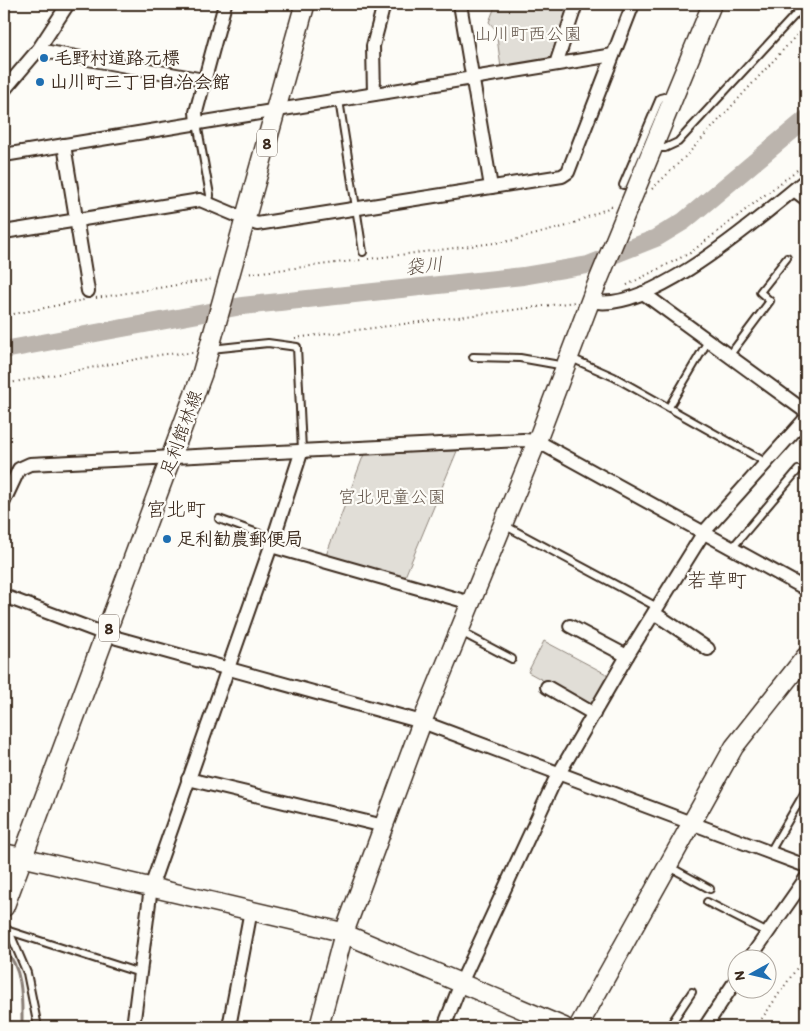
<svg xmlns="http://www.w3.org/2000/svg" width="810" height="1031" viewBox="0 0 810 1031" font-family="Itim,'Klee One',sans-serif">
	<rect width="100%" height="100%" fill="#fdfcf7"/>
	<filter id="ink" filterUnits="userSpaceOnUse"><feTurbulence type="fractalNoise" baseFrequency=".02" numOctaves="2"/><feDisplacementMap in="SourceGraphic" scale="10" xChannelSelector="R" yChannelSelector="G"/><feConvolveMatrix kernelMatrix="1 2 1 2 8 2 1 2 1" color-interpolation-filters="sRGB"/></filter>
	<g filter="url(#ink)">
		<g fill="#e1ded7" stroke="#8e847a">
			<path d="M496,4H571L554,55L548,61L501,68L496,30L489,22Z"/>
			<path d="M457,451L404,579L325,558L364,454Z"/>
			<path d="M544,641L610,676L591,707L528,672Z"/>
		</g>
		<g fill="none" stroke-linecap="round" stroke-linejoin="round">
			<path stroke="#887d74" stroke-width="3" d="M4,948C24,970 22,999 22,1027"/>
			<path stroke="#bbb4ad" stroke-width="18" d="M4,350L242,306L523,276L588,265L656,238L684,221L806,119"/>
			<g stroke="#3b2a1e" stroke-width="10">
				<g id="lane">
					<path d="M339,100L363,252"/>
					<path d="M197,123L210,195L209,204"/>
					<path d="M654,148H665L678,142L805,4"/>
					<path d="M623,185L660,98L672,95"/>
					<path d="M211,349L268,343L297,347L302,450"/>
					<path d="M729,356L770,301L760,292L787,258"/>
					<path d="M473,357L520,358L565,366"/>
					<path d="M571,358L614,377L760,459L765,464"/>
					<path d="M669,407L708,341"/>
					<path d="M219,519L274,539"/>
					<path d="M504,525L657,607"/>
					<path d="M732,548L798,470"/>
					<path d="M461,632L512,659"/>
					<path d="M770,852L806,790"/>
					<path d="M668,866L710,889"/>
					<path d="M707,902L768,933"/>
					<path d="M4,926L9,931L140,973"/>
					<path d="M9,931L27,973L38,1027"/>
					<path d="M669,1027L692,992"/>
				</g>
			</g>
			<g stroke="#3b2a1e" stroke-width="16">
				<g id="street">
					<path d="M460,4L491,187"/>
					<path d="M38,50L204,80"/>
					<path d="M556,64L576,4"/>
					<path d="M4,90L38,50L68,4"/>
					<path d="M374,94L373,46L384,4"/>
					<path d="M197,123L196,112L225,4"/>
					<path d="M64,145L88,291"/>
					<path d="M4,155L613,55"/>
					<path d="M794,190L806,199"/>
					<path d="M4,232L200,200L257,224L562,176L568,172L633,4"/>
					<path d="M643,293L806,412"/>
					<path d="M591,301C649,316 762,215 806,180"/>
					<path d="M4,501L19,469L30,464L523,440L537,441L806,589"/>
					<path d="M271,546L471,603"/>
					<path d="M4,596L97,631L108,629L117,638L422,722L806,866"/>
					<path d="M654,613L708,649"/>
					<path d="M570,626L627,656"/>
					<path d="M547,687L594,714"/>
					<path d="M188,779L384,826"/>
					<path d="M750,958L806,878"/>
					<path d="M133,1027L151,887L271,546L302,450"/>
					<path d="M229,1027L251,910"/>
					<path d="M444,1027L461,983L554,782L627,656L704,532L806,418"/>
					<path d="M705,1027L738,977"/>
				</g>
			</g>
			<g stroke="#3b2a1e" stroke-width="21">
				<g id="secondary">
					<path d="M4,853L338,931L564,1027"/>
					<path d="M319,1027L344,933L422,722L537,441L594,291L712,4"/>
					<path d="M578,1027L734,747L806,656"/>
				</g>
			</g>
			<g stroke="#3b2a1e" stroke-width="22">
				<path id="primary" d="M4,907L202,374L305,4"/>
			</g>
			<g stroke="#3b2a1e" stroke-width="2" stroke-dasharray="1 4" stroke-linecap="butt">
				<path d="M652,189L687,155L806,25"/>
				<path d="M368,259L510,241L567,226L615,205"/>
				<path d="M245,274L361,260"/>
				<path d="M627,285L690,253L806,163"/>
				<path d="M96,298L214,279"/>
				<path d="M4,316L84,300"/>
				<path d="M295,338L575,302"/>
				<path d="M4,384L165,354L193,353"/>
				<path d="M756,1027L806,955"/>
			</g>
			<use href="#lane" stroke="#fdfcf7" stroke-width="6"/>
			<use href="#street" stroke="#fdfcf7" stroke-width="12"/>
			<use href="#secondary" stroke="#fdfcf7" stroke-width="18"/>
			<use href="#primary" stroke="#fdfcf7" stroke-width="19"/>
		</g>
	</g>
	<g fill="#1f6fb2" stroke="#fdfcf7" stroke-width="2">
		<circle cx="44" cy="58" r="5"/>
		<circle cx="40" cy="82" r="5"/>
		<circle cx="167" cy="539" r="5"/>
	</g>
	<g text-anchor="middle" stroke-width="4.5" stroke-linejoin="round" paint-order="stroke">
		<g fill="#fdfcf7" stroke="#75695f" stroke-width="1">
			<rect x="257" y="129.5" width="20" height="27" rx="4"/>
			<rect x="99" y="614.5" width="20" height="27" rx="4"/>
		</g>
		<g font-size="16" font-weight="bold" fill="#3b2a1e">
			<text x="267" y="149">8</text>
			<text x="109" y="634">8</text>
		</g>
		<g font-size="18" fill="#64574c" stroke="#fdfcf7">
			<text x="528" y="40">山川町西公園</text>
			<text x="392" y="503">宮北児童公園</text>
		</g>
		<g font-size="18" font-weight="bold" fill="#3b2a1e" stroke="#fdfcf7" text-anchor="start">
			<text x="54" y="64">毛野村道路元標</text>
			<text x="50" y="88">山川町三丁目自治会館</text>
			<text x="177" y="545">足利勧農郵便局</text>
		</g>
		<g font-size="18" fill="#3b2a1e" stroke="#fdfcf7">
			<text transform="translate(181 433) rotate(-70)" y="6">足利館林線</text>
		</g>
		<g font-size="19" font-style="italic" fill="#615349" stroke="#fdfcf7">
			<text transform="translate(424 265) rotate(-6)" y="7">袋川</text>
		</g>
		<g font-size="20" fill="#3b2a1e" stroke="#fdfcf7">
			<text x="176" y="516">宮北町</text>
			<text x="717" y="587">若草町</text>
		</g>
	</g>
	<rect width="810" height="1031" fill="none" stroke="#fdfcf7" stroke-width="20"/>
	<rect x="10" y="10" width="790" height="1011" fill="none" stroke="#3b2a1e" stroke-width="2" filter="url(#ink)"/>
	<g transform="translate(752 974) rotate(262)"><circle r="24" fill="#fdfcf7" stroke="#afa8a0"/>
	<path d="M0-4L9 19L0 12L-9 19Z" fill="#1f6fb2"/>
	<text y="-8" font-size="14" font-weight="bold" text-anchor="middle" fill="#3b2a1e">N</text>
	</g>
</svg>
